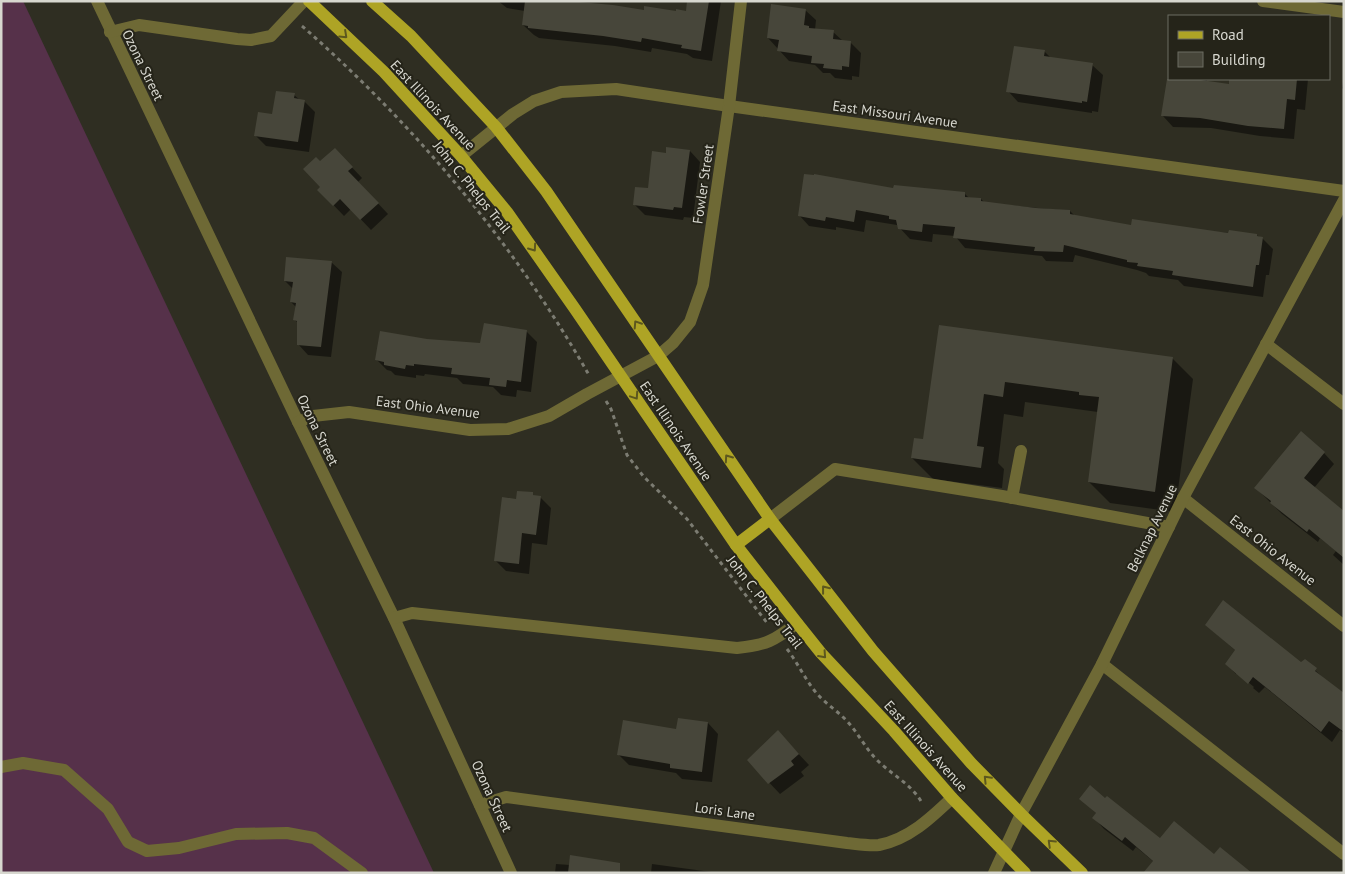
<svg xmlns="http://www.w3.org/2000/svg" width="1345" height="874" viewBox="0 0 1345 874" font-family="'PT Sans',sans-serif">
	<rect width="100%" height="100%" fill="#2f2e22"/>
	<path fill="#56314a" d="M1,1H23L434,873H1Z"/>
	<g fill="#0007">
		<path d="M498,1H557L645,12H687L689,1H721L712,61L693,58L687,54L652,48L651,52L615,46L539,38L534,35L523,25L525,11L507,8Z"/>
		<path d="M805,10L816,20L815,30L833,32L843,41L850,42L861,53L859,77L852,76V80L835,78L830,73H823L815,65L789,61L768,38Z"/>
		<path d="M1044,51L1051,58L1092,65L1103,75L1098,112L1092,111V113L1018,102L1008,91Z"/>
		<path d="M1169,75V79H1207V82L1230,86L1231,79H1308L1305,110L1297,109L1294,139L1260,136L1211,128L1173,127L1163,116Z"/>
		<path d="M1344,76V90L1342,88Z"/>
		<path d="M294,95L300,100L304,101L315,112L309,152L266,146L256,136Z"/>
		<path d="M690,151L700,162L693,218L684,217L683,220L645,215L634,204Z"/>
		<path d="M345,160L362,178L358,182L388,214L371,230L351,209L344,216L319,190L322,187L320,163Z"/>
		<path d="M894,189L965,194L969,198L981,199L985,203L1070,211L1075,216L1132,226L1256,235L1262,238L1273,249L1269,275H1266L1263,297L1184,286L1178,280L1149,276L1146,273L1137,270L1075,255L1073,262L1046,261L1042,256L965,248L955,236L933,234L932,242L910,239L897,225L866,220L864,232L836,227V230L809,226L799,215Z"/>
		<path d="M331,262L342,272L331,357L308,355L298,344L299,324L295,320L296,307L291,302L293,289L285,281Z"/>
		<path d="M485,325L527,332L537,342L531,392L517,390L516,397L501,395L493,387L463,384L457,378L425,374L424,376L416,375V378L395,375L391,371L387,370L376,359L427,340L482,344Z"/>
		<path d="M940,326L1172,358L1193,379L1175,512L1110,503L1089,482L1098,412L1025,402L1023,417L1004,414L998,463L1004,469L1002,488L933,479L912,458L924,440Z"/>
		<path d="M1324,453L1334,464L1314,488L1344,513V565L1333,555L1336,551L1320,538L1318,542L1282,514L1256,488Z"/>
		<path d="M532,494L535,497H540L551,508L547,545L532,543L529,574L506,571L495,560L517,500Z"/>
		<path d="M1206,625L1301,664L1305,660L1326,681L1344,694V733L1340,730L1332,742L1265,687L1259,693L1253,688L1254,687L1236,672V674L1226,664L1236,651Z"/>
		<path d="M708,723L718,734L712,782L682,779L676,773L629,765L618,754L677,730Z"/>
		<path d="M778,732L809,765L801,772L804,776L780,794L748,760Z"/>
		<path d="M1081,799L1160,840L1214,856L1154,862L1136,847L1133,851L1104,829L1094,818L1097,814Z"/>
		<path d="M556,864L570,865L608,873H555Z"/>
		<path d="M652,864L711,872L712,873H651Z"/>
	</g>
	<g fill="#47463a">
		<path d="M525,1H568L613,5L644,10V6L676,11V9L686,11L687,1H709L701,51L681,48L682,45L675,44L642,38L641,42L603,36L528,28V26L522,25Z"/>
		<path d="M771,4L806,9L804,25L809,26V28L834,30L833,39L851,41L849,67L842,66V70L823,68L824,64L811,63L812,56L777,51L779,40L767,38Z"/>
		<path d="M1014,46L1045,50L1044,56L1093,63L1087,102L1082,101V103L1006,92Z"/>
		<path d="M1167,79H1194L1229,84V79H1297L1295,100L1287,99L1284,129L1248,126L1200,118L1161,116Z"/>
		<path d="M276,91L295,93L294,98L305,100L298,142L254,136L258,112L272,114Z"/>
		<path d="M666,147L690,150L682,208L674,207L673,210L633,205L635,187L648,188L652,151L666,153Z"/>
		<path d="M335,148L353,167L348,171L379,203L360,220L340,199L333,206L317,190L320,187L303,169L316,157L320,161Z"/>
		<path d="M804,174L814,175V174L893,188L894,185L965,192V197L981,198V201L1036,208L1070,210V214L1131,225L1132,219L1228,233L1229,230L1257,234V236L1263,237L1259,265H1256L1253,287L1172,275L1173,271L1137,266L1138,263L1127,262V260L1064,245L1063,252L1034,251L1035,247L953,238L955,227L923,224L922,232L898,229L896,220L889,219V216L856,210L854,222L826,217L825,221L798,216Z"/>
		<path d="M286,257L332,261L321,347L297,345V321L293,320L296,303L290,302L293,282L284,281Z"/>
		<path d="M484,323L527,330L521,382L507,380L506,387L489,385L490,378L451,374L452,368L414,364V366L406,365L405,369L384,365V362L375,360L380,331L427,339L480,343Z"/>
		<path d="M939,325L1173,357L1155,492L1088,482L1099,397L1079,395V392L1005,382L1003,397L984,394L977,446L984,447L981,468L911,458L914,438L923,439Z"/>
		<path d="M1301,431L1325,452L1304,478L1344,511V558L1309,529L1307,532L1270,503L1271,501L1254,488Z"/>
		<path d="M517,491L533,492V495L541,496L536,535L522,533L519,564L494,561L502,497L516,499Z"/>
		<path d="M1223,600L1301,662L1305,659L1317,668L1315,671L1344,693V732L1329,721L1321,732L1253,677L1248,684L1225,664L1235,650L1205,625Z"/>
		<path d="M678,718L708,722L702,772L670,768V764L617,755L623,720L676,729Z"/>
		<path d="M778,730L799,754L791,761L794,765L768,784L747,760Z"/>
		<path d="M1090,785L1105,798L1107,796L1160,838L1174,821L1214,854L1220,847L1252,873H1143L1153,861L1125,837L1122,841L1092,818L1096,813L1079,799Z"/>
		<path d="M570,855L620,863V873H568Z"/>
	</g>
	<g fill="none" stroke-linecap="round" stroke-linejoin="round">
		<g stroke="#7c7c72" stroke-width="3" stroke-dasharray="4 4" stroke-linecap="butt">
			<path d="M302,26C416,126 514,244 589,375"/>
			<path d="M606,401L611,409L627,455L644,477L687,519L768,624"/>
			<path d="M787,649C797,662 804,677 814,690C823,702 835,709 845,719C857,731 864,746 875,758C890,774 912,784 922,803"/>
		</g>
		<g stroke="#6e6935" stroke-width="12">
			<path d="M97,1L298,422L394,618L511,873"/>
			<path d="M1263,1L1344,12"/>
			<path d="M110,32L139,25L237,39L251,40L271,36L304,1"/>
			<path d="M461,156L513,114L534,101L561,92L616,89L729,106L1344,191"/>
			<path d="M1266,344L1344,404"/>
			<path d="M298,422L313,416L349,412L470,430L508,429L549,416L587,394L658,356L673,343L690,322L703,285L729,106L741,1"/>
			<path d="M1012,498L1021,451"/>
			<path d="M1183,498L1344,626"/>
			<path d="M770,519L835,469L1002,496L1169,527"/>
			<path d="M394,618L412,613L737,648C766,645 774,641 797,623"/>
			<path d="M1102,664L1344,854"/>
			<path d="M1,767L23,763L64,770L108,809L128,842L147,851L179,848L236,834L287,833L314,838L362,873"/>
			<path d="M480,805L506,797L847,843C857,844 870,846 879,845C909,839 931,818 952,798"/>
			<path d="M994,873L1021,814L1102,664L1183,498L1344,200"/>
		</g>
		<g stroke="#aea425" stroke-width="12">
			<path d="M309,1L384,72L461,156L507,212L575,309L736,545L797,623L821,653L894,731L952,798L1025,873"/>
			<path d="M372,1L411,36L496,127L546,191L770,519L873,651L971,763L1021,814L1082,873"/>
			<path d="M736,545L770,519"/>
		</g>
	</g>
	<defs><path id="oneway-chevron" d="M-2-3.5L2.5 0L-2 3.5" fill="none" stroke-width="1.6" stroke-linecap="round" stroke-linejoin="round" transform="scale(1.25)"/></defs>
	<g stroke="#5c571e">
		<use href="#oneway-chevron" transform="translate(344 35) rotate(43)"/>
		<use href="#oneway-chevron" transform="translate(533 248) rotate(55)"/>
		<use href="#oneway-chevron" transform="translate(637 324) rotate(-123)"/>
		<use href="#oneway-chevron" transform="translate(635 396) rotate(56)"/>
		<use href="#oneway-chevron" transform="translate(728 458) rotate(-125)"/>
		<use href="#oneway-chevron" transform="translate(825 589) rotate(-128)"/>
		<use href="#oneway-chevron" transform="translate(823 655) rotate(48)"/>
		<use href="#oneway-chevron" transform="translate(987 779) rotate(-134)"/>
		<use href="#oneway-chevron" transform="translate(1051 843) rotate(-136)"/>
	</g>
	<g text-anchor="middle" stroke-width="4" stroke-linejoin="round" paint-order="stroke">
		<g font-size="14" fill="#d7d7cf" stroke="#252419">
			<text transform="translate(143 65) rotate(64)" y="5">Ozona Street</text>
			<text transform="translate(433 105) rotate(47)" y="5">East Illinois Avenue</text>
			<text transform="translate(895 114) rotate(8)" y="5">East Missouri Avenue</text>
			<text transform="translate(703 184) rotate(-82)" y="5">Fowler Street</text>
			<text transform="translate(472 187) rotate(51)" y="5">John C. Phelps Trail</text>
			<text transform="translate(428 407) rotate(7)" y="5">East Ohio Avenue</text>
			<text transform="translate(318 430) rotate(64)" y="5">Ozona Street</text>
			<text transform="translate(676 431) rotate(56)" y="5">East Illinois Avenue</text>
			<text transform="translate(1152 528) rotate(-64)" y="5">Belknap Avenue</text>
			<text transform="translate(1273 550) rotate(38)" y="5">East Ohio Avenue</text>
			<text transform="translate(765 602) rotate(52)" y="5">John C. Phelps Trail</text>
			<text transform="translate(926 746) rotate(48)" y="5">East Illinois Avenue</text>
			<text transform="translate(492 796) rotate(65)" y="5">Ozona Street</text>
			<text transform="translate(725 811) rotate(8)" y="5">Loris Lane</text>
		</g>
	</g>
	<rect width="1345" height="874" fill="none" stroke="#d7d7cf" stroke-width="5"/>
	<rect x="1168" y="15" width="162" height="65" fill="#252419" stroke="#6c6c62"/>
	<rect x="1178" y="31" width="25" height="8" fill="#aea425" stroke="#6c6c62"/>
	<text x="1212" y="40" font-size="15" fill="#d7d7cf">Road</text>
	<rect x="1178" y="52" width="25" height="15" fill="#47463a" stroke="#6c6c62"/>
	<text x="1212" y="65" font-size="15" fill="#d7d7cf">Building</text>
</svg>
